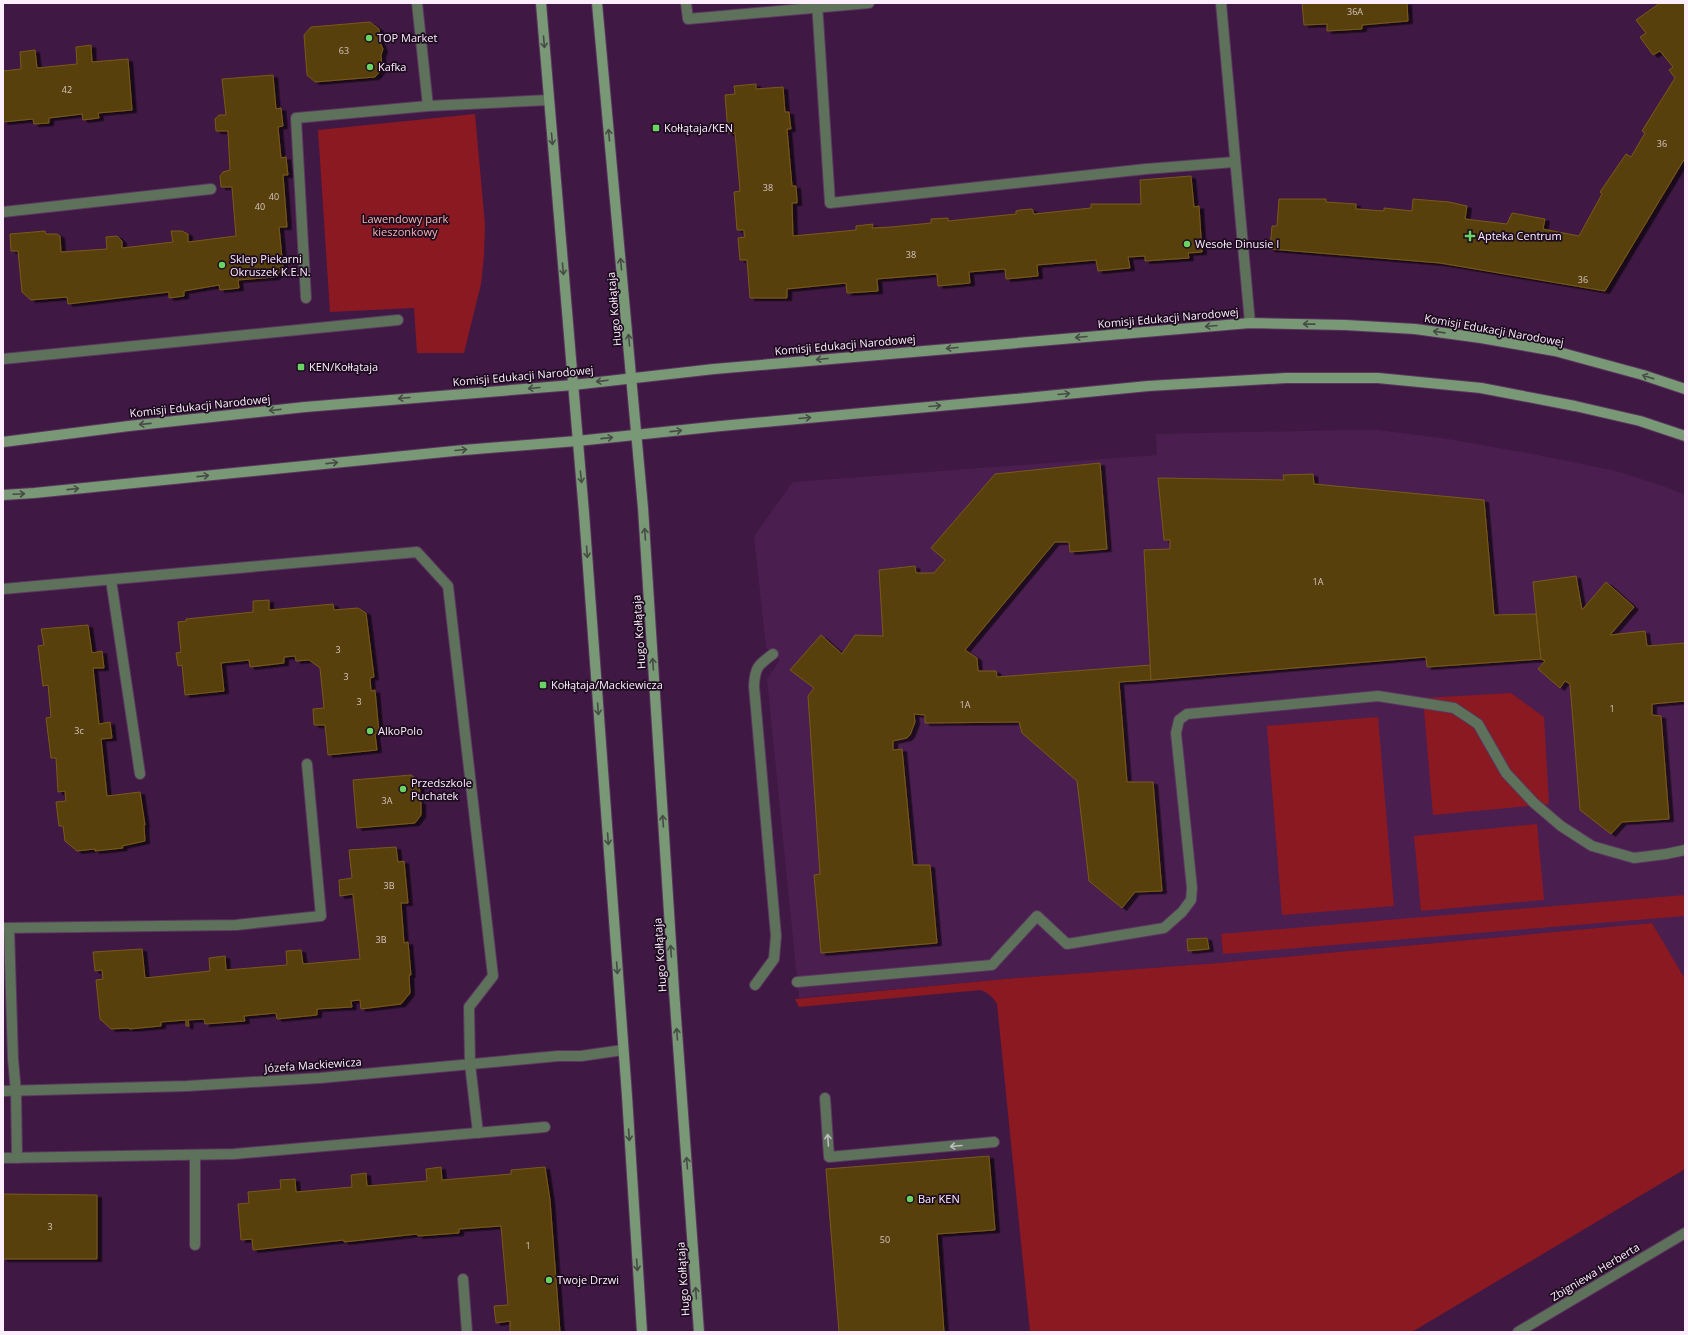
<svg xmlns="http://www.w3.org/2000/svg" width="1688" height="1335" viewBox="0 0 1688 1335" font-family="'Open Sans',sans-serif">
	<defs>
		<filter id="shadow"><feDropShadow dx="4.5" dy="2.5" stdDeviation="0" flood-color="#0009"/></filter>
	</defs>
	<rect width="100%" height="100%" fill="#3f1844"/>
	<path fill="#4b1e50" d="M1350,430H1378L1448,439L1528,453L1616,471L1663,486L1685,495V979L1652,923L1219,963L1016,978L799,998L767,679L780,660L766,648L754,536L793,482L1157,455L1156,434Z"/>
	<g fill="#8b1922">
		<path d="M475,114L485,225L484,256L481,284L464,353H417L414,308L330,312L318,130Z"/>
		<path d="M1511,693L1544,717L1549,804L1433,815L1423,698Z"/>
		<path d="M1378,717L1394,906L1282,915L1267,726Z"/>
		<path d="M1537,824L1544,900L1421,911L1414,836Z"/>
		<path d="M1685,895V916L1223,954L1221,934Z"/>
		<path d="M1652,923L1685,979V1169L1412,1332H1030L997,1004C993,997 988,993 981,990L799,1007L795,999L1016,978L1219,963Z"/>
	</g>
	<g fill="#58410f" stroke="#785a17" filter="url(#shadow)">
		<path d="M1302,3H1407L1408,21L1362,25V29L1327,31V24L1304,25Z"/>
		<path d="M1660,3H1685V158L1605,291L1440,263L1270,249L1272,226H1277L1279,199H1326V202L1356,204V209L1384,211V208L1412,211L1413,199L1449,202L1467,206L1465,219L1507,224L1512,213L1545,219L1543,229L1579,236L1602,194L1600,192L1626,154L1631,157L1645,133L1642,131L1675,78L1669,70L1673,67L1660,51L1653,55L1640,37L1646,33L1636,20Z"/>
		<path d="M370,22L379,29L380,42L383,49L381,55L382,69L375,77L315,82L307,75L304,35L311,27Z"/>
		<path d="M91,45L92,62L128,59L132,110L98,113L99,118L83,120L82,114L49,118V123L34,124L33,119L3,122V71L21,69L20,52L35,50L37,68L77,64L76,47Z"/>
		<path d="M273,75L276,109L281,108L283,126L278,127L281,158L286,157L288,175H283L287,227H279L283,268L275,277L238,280L239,288L220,290L219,285L184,291V296L169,298V292L68,304L67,297L31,300L22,292L18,251H11L10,234L45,231L46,234H57L60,236L61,252L107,249L106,237L117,236L122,241V248L173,242L171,231H182L188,234V242L236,236L232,187H221L220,176L223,172L230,170L228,131H216L215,119L219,115H226L222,79Z"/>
		<path d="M756,84V89L783,87L785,112H789L790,122L791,129H787L792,186H796L797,200V203H792L793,236L856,230V226L873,224L872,228L891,227L931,223V219L948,218V221L1016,214V211L1020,210L1032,209L1034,214L1091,208V204H1141L1140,180L1191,176L1194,207L1199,206L1202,252L1188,253L1189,258L1145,261V256L1128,257L1130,268L1098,271L1096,260L1037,265L1038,276L1006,279L1005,269L969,272L970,283L938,286L937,274L877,279L878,291L847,293L846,283L787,289V298H750L747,260H740L738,238L745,237L744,233V230H737L734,192L740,191L735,133H728L725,95L735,94L734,86Z"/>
		<path d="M1100,463L1107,549L1070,552L1069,542H1055L965,650L977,658L978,671H996L997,677L1151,665V680L1119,682L1127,782H1153L1162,891L1135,892L1122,908L1089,881L1077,781L1022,733L1019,722L925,723V715L914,714L915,722L910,735L907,738L893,741V750L902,749L913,865H930L937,943L821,953L814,875L820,874L808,696L814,688L790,670L821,635L842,654L855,635L883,636L879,570L915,566L916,573H934L945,560L931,548L995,474Z"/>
		<path d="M1313,474L1314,484L1484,500L1494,615L1536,614L1541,659L1427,667L1426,657L1151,680L1144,550L1170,549V540H1164L1158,478L1284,480L1283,475Z"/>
		<path d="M1576,576L1582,610L1606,582L1634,607L1610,635L1645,631L1647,646L1685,643V701L1652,704V715L1661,716L1669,819L1622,822L1611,834L1580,810L1570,684L1565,681L1560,688L1538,669L1545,661L1541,659L1533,582Z"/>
		<path d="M269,600V610L333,604L334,610L358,608L366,613L374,677L370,678L371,691L375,690L379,733L375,734L377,750L328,755L325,725H314L313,709L324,708L320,668L309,660L296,661L295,656L284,657V663L250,667L249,660L221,663L224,691L185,695L182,665L178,666L176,653L181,652L178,622L186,621V619L253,612V601Z"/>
		<path d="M88,625L92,653L102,651L104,668H93L99,724L110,722L112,738L101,739L107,796L140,792L145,825H144L145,841L122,846L123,848L95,851V849L77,851L65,841L63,826H59L56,802L66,801L65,791L58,792L56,758H51L46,718L51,717L48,685L43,686L38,646L44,645L41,629Z"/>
		<path d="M411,775L419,781L420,796H417L418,800L421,802V815L415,823L357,828L353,780Z"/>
		<path d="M396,847L398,862L404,861L408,903H401L404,943L408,942L411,975H409L410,993L401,1004L361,1009L360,1000L351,1001L352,1007L317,1009V1015L277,1019L276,1013L244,1016L245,1021L205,1024L204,1019L188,1020L189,1026H186V1020L161,1022V1026L129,1029V1028L111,1029L100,1019L96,980L103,979L102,970L95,971L93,952L142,949L145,978L210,971L209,958L225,956L226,970L287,965L286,951L301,950L303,964L360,959L353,894L340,896L339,880L352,878L349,850Z"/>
		<path d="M1207,938L1209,949L1188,951L1187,939Z"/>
		<path d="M989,1156L995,1230L937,1234L944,1332H839L826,1169Z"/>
		<path d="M441,1167L442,1180L511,1174V1170L545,1167L550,1200L560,1332H510V1321L496,1323L494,1306L508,1305L501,1226L459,1229V1233L418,1236L417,1234L344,1242V1240L253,1250L252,1239L241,1240L238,1204L249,1203L248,1192L281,1189L280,1180L295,1179L296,1192L352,1187L351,1175L366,1173L367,1186L427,1181L426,1169Z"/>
		<path d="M3,1194L97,1195V1259H3Z"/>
	</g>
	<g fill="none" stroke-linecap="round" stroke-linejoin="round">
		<g stroke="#5a365e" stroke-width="12">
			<g id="lane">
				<path d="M686,3L688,19L869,3"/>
				<path d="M817,3L830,203L1146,169L1234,162"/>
				<path d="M1221,3L1250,323"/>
				<path d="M797,982L992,965L1037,916L1067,944L1164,928L1182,912L1191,900L1192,888L1176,733L1179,720L1187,714L1378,696L1454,708L1478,724L1506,773L1534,803L1561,826L1592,846L1634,858L1666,854L1685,850"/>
				<path d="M755,985L774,959L776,936L754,686C755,667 758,665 773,654"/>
				<path d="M825,1098L829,1157L994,1142"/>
			</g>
		</g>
		<g stroke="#5a365e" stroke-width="12">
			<g id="street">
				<path d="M417,3L428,106L549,100"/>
				<path d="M3,212L211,189"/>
				<path d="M306,298L296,118L428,106"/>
				<path d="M3,359L398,320"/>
				<path d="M111,580L140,774"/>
				<path d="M3,589L417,552L448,586L493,976L469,1007L470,1064L478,1133"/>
				<path d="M3,928L236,925L321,916L307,764"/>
				<path d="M9,928L13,1059L16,1092L17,1158"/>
				<path d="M3,1091L187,1086L320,1078L558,1056H581L623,1050"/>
				<path d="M3,1158L234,1154L545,1127"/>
				<path d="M195,1245V1155"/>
				<path d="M463,1279L467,1332"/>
				<path d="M1518,1332L1685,1233"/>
			</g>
		</g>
		<g stroke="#5a365e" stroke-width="12">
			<g id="secondary">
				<path d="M541,3L584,513L627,1096L642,1332"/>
				<path d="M597,3L643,508L674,990L699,1332"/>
				<path d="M3,442L129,426L305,407L573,385L714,369L1250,323L1345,325L1415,329L1481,338L1555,351L1643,375L1685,389"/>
				<path d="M3,495L34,493L464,450L577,441L721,426L1015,399L1148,386L1286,378H1378L1481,388L1575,406L1640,421L1685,436"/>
			</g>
		</g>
		<use href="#lane" stroke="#5d715b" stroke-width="10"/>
		<use href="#street" stroke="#5d715b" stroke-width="10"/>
		<use href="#secondary" stroke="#799876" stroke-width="10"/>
	</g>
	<defs><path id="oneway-shaft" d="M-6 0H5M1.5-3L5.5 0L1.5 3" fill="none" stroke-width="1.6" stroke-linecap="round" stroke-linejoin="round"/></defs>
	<g stroke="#464b46">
		<use href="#oneway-shaft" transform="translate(544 42) rotate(85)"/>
		<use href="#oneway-shaft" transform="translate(609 135) rotate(-95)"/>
		<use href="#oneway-shaft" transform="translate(552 139) rotate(85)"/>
		<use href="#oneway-shaft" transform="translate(621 264) rotate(-95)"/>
		<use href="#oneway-shaft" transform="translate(563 269) rotate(85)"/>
		<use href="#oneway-shaft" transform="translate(1309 324) rotate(-179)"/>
		<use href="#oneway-shaft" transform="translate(1211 326) rotate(175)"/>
		<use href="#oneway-shaft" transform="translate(1439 332) rotate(-172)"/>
		<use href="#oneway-shaft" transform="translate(1081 337) rotate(175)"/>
		<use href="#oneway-shaft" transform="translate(629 340) rotate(-96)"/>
		<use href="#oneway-shaft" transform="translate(952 348) rotate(175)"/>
		<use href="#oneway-shaft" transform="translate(822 359) rotate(175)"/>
		<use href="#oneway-shaft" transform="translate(1648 377) rotate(-162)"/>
		<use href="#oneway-shaft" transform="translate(602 381) rotate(173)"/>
		<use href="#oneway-shaft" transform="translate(534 388) rotate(175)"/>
		<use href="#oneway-shaft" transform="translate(1064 394) rotate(-5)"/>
		<use href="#oneway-shaft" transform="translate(404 398) rotate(175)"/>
		<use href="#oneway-shaft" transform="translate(935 406) rotate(-5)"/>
		<use href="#oneway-shaft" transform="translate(275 410) rotate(174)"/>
		<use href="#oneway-shaft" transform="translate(805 418) rotate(-5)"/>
		<use href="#oneway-shaft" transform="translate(145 424) rotate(174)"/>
		<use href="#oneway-shaft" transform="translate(676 431) rotate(-6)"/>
		<use href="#oneway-shaft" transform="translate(607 438) rotate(-6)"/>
		<use href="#oneway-shaft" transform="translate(461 450) rotate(-5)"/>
		<use href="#oneway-shaft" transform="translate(332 463) rotate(-6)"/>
		<use href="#oneway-shaft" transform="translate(203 476) rotate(-6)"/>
		<use href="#oneway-shaft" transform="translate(581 477) rotate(84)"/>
		<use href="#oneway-shaft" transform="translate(73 489) rotate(-6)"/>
		<use href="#oneway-shaft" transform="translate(19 494) rotate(-3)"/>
		<use href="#oneway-shaft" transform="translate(645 534) rotate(-94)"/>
		<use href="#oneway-shaft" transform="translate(587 552) rotate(86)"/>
		<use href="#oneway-shaft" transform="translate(653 664) rotate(-94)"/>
		<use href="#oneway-shaft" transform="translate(598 709) rotate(86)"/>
		<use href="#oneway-shaft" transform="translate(663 821) rotate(-94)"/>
		<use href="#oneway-shaft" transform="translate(608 839) rotate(86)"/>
		<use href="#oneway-shaft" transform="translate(671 951) rotate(-94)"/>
		<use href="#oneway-shaft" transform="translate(617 968) rotate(86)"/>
		<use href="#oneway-shaft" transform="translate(677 1034) rotate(-94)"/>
		<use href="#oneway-shaft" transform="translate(629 1135) rotate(86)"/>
		<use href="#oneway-shaft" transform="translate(687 1163) rotate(-94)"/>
		<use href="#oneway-shaft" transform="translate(637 1265) rotate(86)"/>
		<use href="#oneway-shaft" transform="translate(696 1293) rotate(-94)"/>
	</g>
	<g stroke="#bdbcbd">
		<use href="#oneway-shaft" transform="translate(828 1140) rotate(-94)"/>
		<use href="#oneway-shaft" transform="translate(956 1146) rotate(175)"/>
	</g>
	<g fill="#69d464" stroke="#1d0c1f" stroke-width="1.5">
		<circle cx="369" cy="38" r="4"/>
		<circle cx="370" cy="67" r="4"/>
		<rect x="652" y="124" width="8" height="8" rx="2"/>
		<path d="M1468 230h4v4h4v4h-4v4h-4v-4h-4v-4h4z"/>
		<circle cx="1187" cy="244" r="4"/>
		<circle cx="222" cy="265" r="4"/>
		<rect x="297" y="363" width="8" height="8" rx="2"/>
		<rect x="539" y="681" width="8" height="8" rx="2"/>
		<circle cx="370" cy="731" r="4"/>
		<circle cx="403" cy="789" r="4"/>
		<circle cx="910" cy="1199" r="4"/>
		<circle cx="549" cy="1280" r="4"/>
	</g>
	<g text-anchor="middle" stroke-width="3.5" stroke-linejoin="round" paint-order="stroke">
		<g font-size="9" fill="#d4c3c2">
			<text x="1355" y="15">36A</text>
			<text x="344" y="54">63</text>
			<text x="67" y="93">42</text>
			<text x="1662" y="147">36</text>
			<text x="768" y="191">38</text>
			<text x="274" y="200">40</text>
			<text x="260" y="210">40</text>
			<text x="911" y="258">38</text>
			<text x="1583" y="283">36</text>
			<text x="1318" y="585">1A</text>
			<text x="338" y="653">3</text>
			<text x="346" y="680">3</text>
			<text x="359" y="705">3</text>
			<text x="965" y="708">1A</text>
			<text x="1612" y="712">1</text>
			<text x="79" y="734">3c</text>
			<text x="387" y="804">3A</text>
			<text x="389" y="889">3B</text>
			<text x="381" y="943">3B</text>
			<text x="50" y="1230">3</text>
			<text x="885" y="1243">50</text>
			<text x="528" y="1249">1</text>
		</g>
		<g font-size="11" fill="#fdeefe" stroke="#1d0c1f" text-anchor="start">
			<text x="377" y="42">TOP Market</text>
			<text x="378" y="71">Kafka</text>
			<text x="664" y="132">Kołłątaja/KEN</text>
			<text x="1478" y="240">Apteka Centrum</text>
			<text x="1195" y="248">Wesołe Dinusie I</text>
			<text x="230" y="263">Sklep Piekarni<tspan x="230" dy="13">Okruszek K.E.N.</tspan></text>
			<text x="309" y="371">KEN/Kołłątaja</text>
			<text x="551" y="689">Kołłątaja/Mackiewicza</text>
			<text x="378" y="735">AlkoPolo</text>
			<text x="411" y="787">Przedszkole<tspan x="411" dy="13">Puchatek</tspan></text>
			<text x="918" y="1203">Bar KEN</text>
			<text x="557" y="1284">Twoje Drzwi</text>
		</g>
		<g font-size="11" fill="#f5b4af" stroke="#1d0c1f">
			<text x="405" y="223">Lawendowy park<tspan x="405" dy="13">kieszonkowy</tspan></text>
		</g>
		<g font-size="11" fill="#fdeefe" stroke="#1d0c1f">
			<text transform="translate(614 309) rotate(-95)" y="4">Hugo Kołłątaja</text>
			<text transform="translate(1168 318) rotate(-5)" y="4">Komisji Edukacji Narodowej</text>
			<text transform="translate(1494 330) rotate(10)" y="4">Komisji Edukacji Narodowej</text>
			<text transform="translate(845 345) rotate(-5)" y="4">Komisji Edukacji Narodowej</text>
			<text transform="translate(523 376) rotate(-5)" y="4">Komisji Edukacji Narodowej</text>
			<text transform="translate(200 406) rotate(-6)" y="4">Komisji Edukacji Narodowej</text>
			<text transform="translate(639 632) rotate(-94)" y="4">Hugo Kołłątaja</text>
			<text transform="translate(660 955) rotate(-94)" y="4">Hugo Kołłątaja</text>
			<text transform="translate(313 1065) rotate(-4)" y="4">Józefa Mackiewicza</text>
			<text transform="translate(1595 1272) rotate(-31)" y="4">Zbigniewa Herberta</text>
			<text transform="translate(683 1279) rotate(-94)" y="4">Hugo Kołłątaja</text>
		</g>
	</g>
	<rect width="1688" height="1335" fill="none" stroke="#fdeefe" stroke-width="8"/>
</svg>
